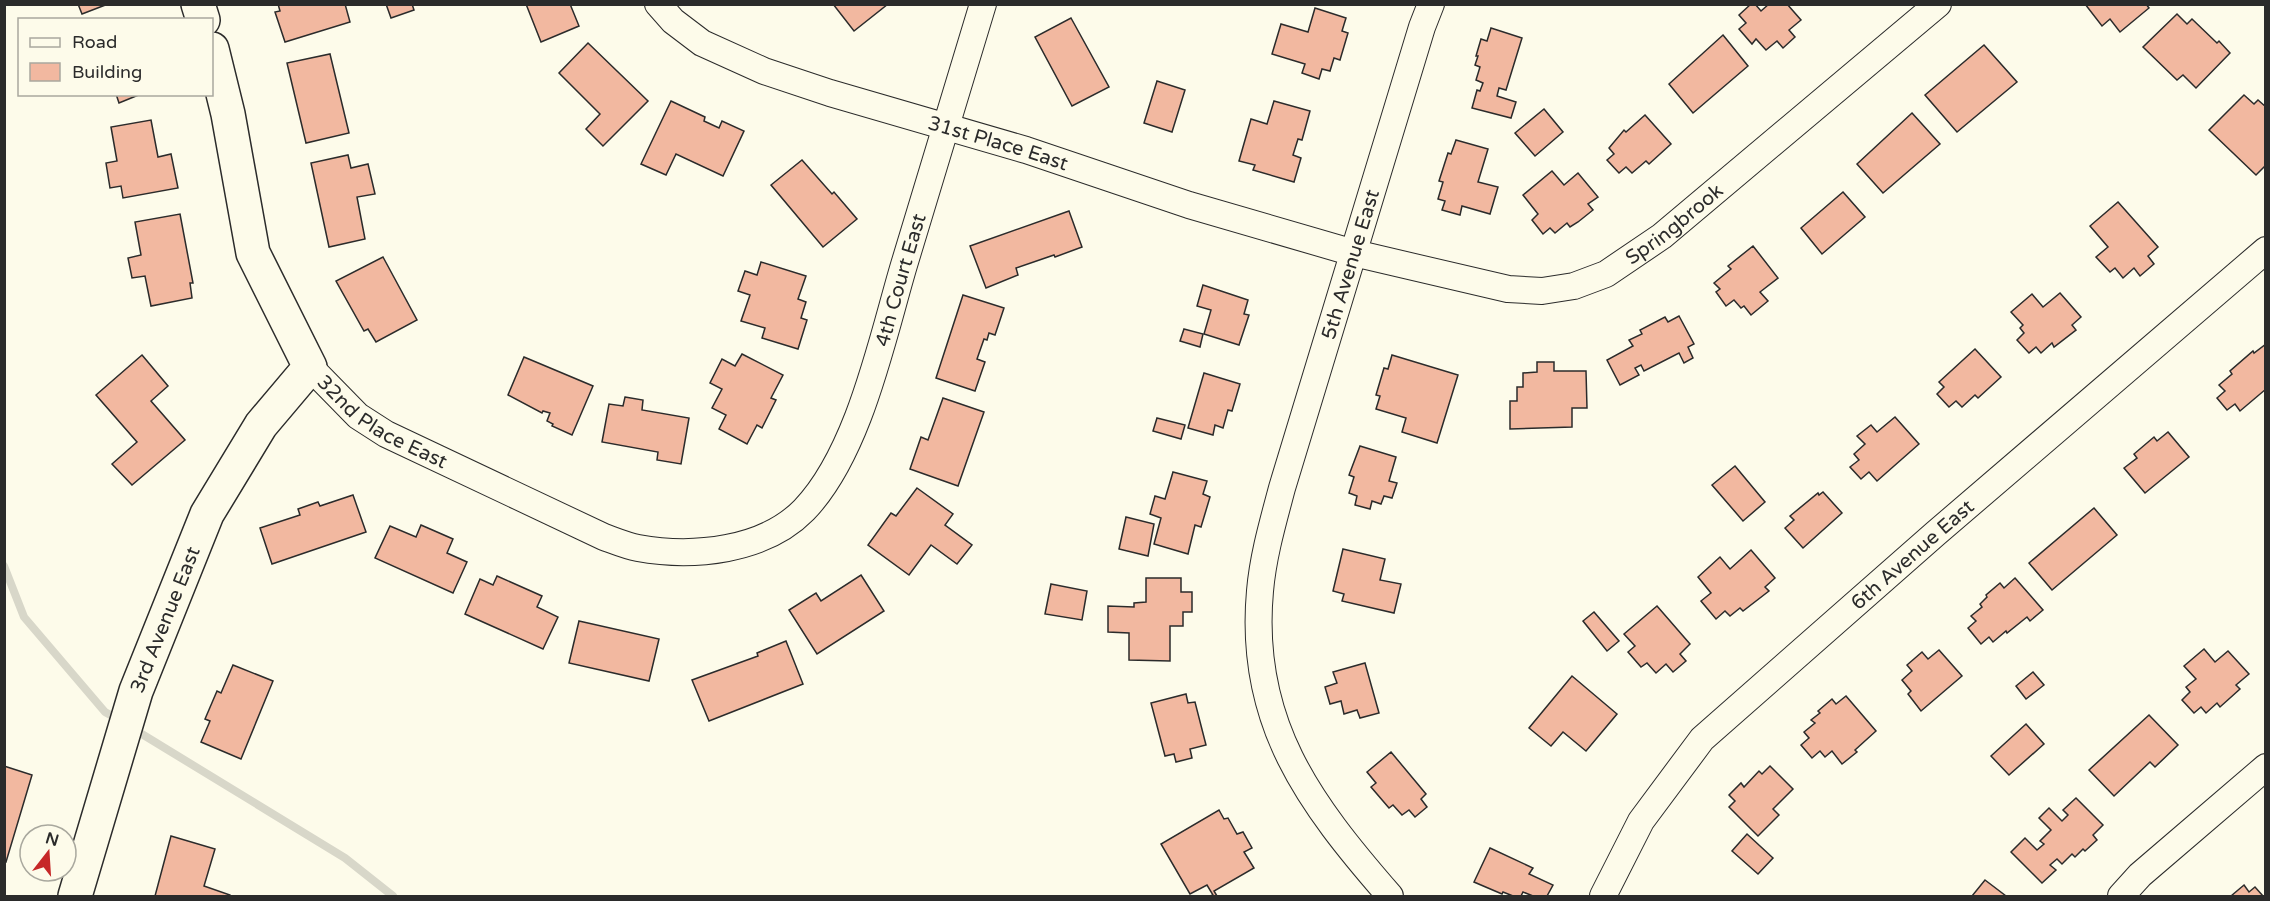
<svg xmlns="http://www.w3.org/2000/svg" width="2270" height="901" viewBox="0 0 2270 901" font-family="'Varela Round',sans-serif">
	<rect width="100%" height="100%" fill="#fdfbea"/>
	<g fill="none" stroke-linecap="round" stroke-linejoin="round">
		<g stroke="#d8d7c9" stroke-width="8">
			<path d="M4,566L24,617L105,712L121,721"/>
			<path d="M132,728L345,858L393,896"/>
		</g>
	</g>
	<g fill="#f2b8a0" stroke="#2b2b2b" stroke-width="1.5">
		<path d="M78,4H108L82,14Z"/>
		<path d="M278,4H345L350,22L285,42L275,12L280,11Z"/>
		<path d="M386,4H412L414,10L391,18Z"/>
		<path d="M526,4H570L579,26L541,42Z"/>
		<path d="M833,4H888L854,31Z"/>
		<path d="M1751,4H1755L1761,11L1769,4H1787L1801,20L1789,30L1795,37L1783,48L1777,41L1766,50L1756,39L1752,44L1739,29L1746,23L1739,15Z"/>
		<path d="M2085,4H2146L2149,8L2120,32L2110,19L2102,26Z"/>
		<path d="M1315,8L1346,18L1342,31L1348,33L1340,60L1334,58L1330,71L1322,69L1319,79L1302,73L1305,64L1272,54L1281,24L1308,32Z"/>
		<path d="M2177,14L2187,24L2192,19L2217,43L2219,41L2230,53L2196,88L2183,75L2177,80L2143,47Z"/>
		<path d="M1071,18L1109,87L1072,106L1035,37Z"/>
		<path d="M1491,28L1522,38L1506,90L1499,88L1497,96L1516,102L1511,118L1472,108L1477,90L1480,91L1483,83L1476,80L1480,67L1475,65L1478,56H1476L1481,39L1487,41Z"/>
		<path d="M1723,35L1748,66L1693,113L1669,84Z"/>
		<path d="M588,43L648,101L603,146L586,129L600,114L559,73Z"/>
		<path d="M1984,45L2017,82L1957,132L1925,95Z"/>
		<path d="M330,54L349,133L306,143L287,63Z"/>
		<path d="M1157,81L1185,90L1172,132L1144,123Z"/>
		<path d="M116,94H141L119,103Z"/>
		<path d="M2244,95L2254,104L2258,100L2266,107V165L2256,175L2209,130Z"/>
		<path d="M671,101L705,117L704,121L719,128L722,121L744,131L723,176L676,154L666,175L641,164Z"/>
		<path d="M1274,101L1310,111L1302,140L1298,139L1293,155L1301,158L1294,182L1253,170L1255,165L1239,161L1251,119L1267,124Z"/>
		<path d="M1544,109L1563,132L1535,156L1515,133Z"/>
		<path d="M1912,113L1940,144L1883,193L1857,164Z"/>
		<path d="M1645,115L1671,144L1649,164L1646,161L1632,173L1626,167L1619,173L1607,160L1614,154L1609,148L1624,130L1626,132Z"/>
		<path d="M151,120L158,157L171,154L178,188L123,198L121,186L110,188L106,163L117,161L111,127Z"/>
		<path d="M1456,140L1488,149L1478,182L1498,187L1490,214L1462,206L1460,215L1442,210L1445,201L1438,199L1443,182L1439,181L1448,153L1451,154Z"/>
		<path d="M348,155L351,168L368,164L375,194L357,197L365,239L329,247L311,163Z"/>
		<path d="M802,160L832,194L834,192L857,219L823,247L771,185Z"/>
		<path d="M1552,171L1564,185L1578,173L1598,197L1588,204L1593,210L1578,222L1570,227L1567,223L1555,233L1550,228L1543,234L1532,220L1538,214L1523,195Z"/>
		<path d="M1843,192L1865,217L1822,254L1801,228Z"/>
		<path d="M2118,202L2158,247L2148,256L2154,264L2140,276L2134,268L2123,278L2115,268L2110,272L2096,257L2108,247L2090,226Z"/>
		<path d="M1069,211L1082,247L1055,257L1054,255L1016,268L1018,275L986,288L970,246Z"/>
		<path d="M180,214L193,283H190L192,298L151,306L145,276L132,278L128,258L141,255L135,222Z"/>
		<path d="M1753,246L1778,278L1760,292L1768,301L1751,315L1744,306L1741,308L1734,300L1726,306L1716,292L1720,289L1714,283L1731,269L1728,266Z"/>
		<path d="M383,257L417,320L376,342L368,329L364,331L336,281Z"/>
		<path d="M761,262L806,276L798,299L806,302L801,318L807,320L798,349L762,338L765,328L741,321L750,295L738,291L745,271L757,275Z"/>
		<path d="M1203,285L1248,300L1244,314L1249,315L1239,345L1204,334L1211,310L1197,306Z"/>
		<path d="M2060,293L2081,317L2072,325L2076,330L2054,347L2052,343L2041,353L2036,347L2029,353L2017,340L2024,333L2020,328L2023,325L2011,312L2032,294L2043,307Z"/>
		<path d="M963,295L1004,308L995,335L989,333L987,340L984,339L977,359L985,362L975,391L936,378Z"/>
		<path d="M1679,316L1694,344L1688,347L1693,358L1684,363L1679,353L1644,371L1641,365L1635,368L1639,375L1620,385L1607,360L1633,346L1629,340L1642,334L1640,330L1665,317L1668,322Z"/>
		<path d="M1184,329L1203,334L1200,347L1180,341Z"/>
		<path d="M2266,344V389L2240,411L2235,404L2227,410L2217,398L2225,391L2219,385L2232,374L2230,371L2253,351L2254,353Z"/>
		<path d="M1975,349L2001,377L1978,398L1975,395L1962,407L1956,401L1949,407L1937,394L1944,387L1939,382Z"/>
		<path d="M742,354L783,375L771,398L776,400L762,428L757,425L747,444L719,429L726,415L712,408L722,389L710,383L722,359L735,366Z"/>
		<path d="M142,355L168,386L151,401L185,440L132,485L112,464L137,442L96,395Z"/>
		<path d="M1392,355L1458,375L1437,443L1402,432L1406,418L1376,409L1380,396L1376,395L1384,368L1388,369Z"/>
		<path d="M524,357L593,386L572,435L552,426L553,424L547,421L550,413L543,411L542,413L508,395Z"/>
		<path d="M1537,362H1554V371H1586L1587,408H1572V427L1510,429V401H1517V387H1523V373L1537,372Z"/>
		<path d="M1204,373L1240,384L1232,411L1228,410L1223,428L1215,425L1213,435L1188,428Z"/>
		<path d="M625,397L643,400L642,410L689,418L681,464L657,460L658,452L602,442L609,404L623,406Z"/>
		<path d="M943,398L984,412L958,486L910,469L921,437L928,440Z"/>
		<path d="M1895,417L1919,444L1877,481L1869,472L1861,479L1850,467L1859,460L1854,454L1865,444L1857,436L1871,425L1877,432Z"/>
		<path d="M1157,418L1185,425L1181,439L1153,431Z"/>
		<path d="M2168,432L2189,457L2145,493L2124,468L2137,458L2134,454L2154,437L2157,441Z"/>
		<path d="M1360,446L1396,457L1389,481L1397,483L1392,498L1384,496L1381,504L1372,501L1370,509L1355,505L1357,496L1349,493L1354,477L1349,475Z"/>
		<path d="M1735,466L1765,502L1743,521L1712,485Z"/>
		<path d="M1173,472L1207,481L1203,494L1210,497L1201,527L1195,525L1188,554L1154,544L1161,518L1150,514L1155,496L1165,499Z"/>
		<path d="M917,488L953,514L945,525L972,545L957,564L931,545L909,575L868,545L891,513L896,516Z"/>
		<path d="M1823,492L1842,513L1803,548L1785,528L1794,520L1790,516L1818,493L1819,495Z"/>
		<path d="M353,495L366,532L272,564L260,528L300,515L298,509L318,502L320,506Z"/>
		<path d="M2094,508L2117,535L2052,590L2029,563Z"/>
		<path d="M1126,517L1154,524L1148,556L1119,549Z"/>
		<path d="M421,525L453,539L447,553L467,562L453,593L375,558L390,526L416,537Z"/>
		<path d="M1343,549L1385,559L1380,580L1401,584L1394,613L1342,601L1344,594L1333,591Z"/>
		<path d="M1751,550L1775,578L1765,587L1769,591L1743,611L1740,608L1730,616L1725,611L1716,619L1701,601L1711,593L1698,577L1720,557L1730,569Z"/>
		<path d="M861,575L884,611L817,654L789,610L816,593L821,601Z"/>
		<path d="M497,576L542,596L537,607L558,617L543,649L465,614L480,579L493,585Z"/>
		<path d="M1146,578H1181V592H1192V612H1183V626H1170V661L1129,660V633L1108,632V606L1134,607V603L1146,602Z"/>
		<path d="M2015,578L2043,610L2030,621L2027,617L2007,633L2006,631L1993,642L1989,637L1981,644L1968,628L1976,621L1971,616L1982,607L1980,604L1987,597L1986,595L2000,583L2004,588Z"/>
		<path d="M1051,584L1087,591L1082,620L1045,614Z"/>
		<path d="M1657,606L1690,644L1680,654L1686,661L1673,672L1666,664L1656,673L1647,663L1641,667L1628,652L1635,646L1624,634Z"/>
		<path d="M1594,612L1619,641L1607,651L1583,621Z"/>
		<path d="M579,621L659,639L649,681L569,663Z"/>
		<path d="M786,641L803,684L709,721L692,680L758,656L757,653Z"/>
		<path d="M2204,649L2215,662L2228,651L2249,674L2236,685L2240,689L2220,707L2217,703L2206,713L2201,707L2194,713L2182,700L2190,692L2186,687L2196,679L2184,666Z"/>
		<path d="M1939,650L1962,676L1921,711L1908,694L1911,691L1902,680L1912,671L1907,665L1922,652L1928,659Z"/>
		<path d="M1365,663L1379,713L1360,718L1357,710L1344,714L1341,701L1330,704L1325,687L1337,683L1333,672Z"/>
		<path d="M233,665L273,681L241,759L201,742L210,721L205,719L217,691L221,693Z"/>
		<path d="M2033,672L2044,685L2026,699L2016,686Z"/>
		<path d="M1572,676L1617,714L1586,751L1563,732L1551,746L1529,728Z"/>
		<path d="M1186,694L1188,703L1195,702L1206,745L1190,749L1192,758L1176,762L1174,754L1165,756L1151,703Z"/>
		<path d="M1846,696L1876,731L1855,750L1857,752L1842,764L1832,751L1825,757L1820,751L1812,758L1801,745L1809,738L1804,732L1815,723L1811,720L1820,713L1818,711L1832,699L1836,704Z"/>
		<path d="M2149,715L2178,745L2155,767L2150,762L2114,796L2089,770Z"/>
		<path d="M2026,724L2044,744L2009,775L1991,756Z"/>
		<path d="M1391,752L1426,794L1421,799L1427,807L1415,817L1409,810L1402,815L1393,805L1389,808L1371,787L1376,783L1367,772Z"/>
		<path d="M4,766L32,775L6,862L4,861Z"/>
		<path d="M1770,766L1793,789L1773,809L1779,815L1758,836L1729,807L1735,801L1729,795L1741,783L1744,787L1759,771L1762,774Z"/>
		<path d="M2076,798L2103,825L2093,835L2097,840L2085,851L2083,849L2075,857L2072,854L2062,864L2057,859L2050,865L2056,870L2042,883L2011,852L2025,838L2037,850L2044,844L2040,841L2051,830L2039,818L2049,808L2062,821L2068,815L2063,810Z"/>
		<path d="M1219,810L1224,819L1228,818L1237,834L1243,832L1252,848L1244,852L1254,868L1214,891L1217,896H1210L1213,895L1207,885L1190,894L1161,844Z"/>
		<path d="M1747,834L1773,858L1758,874L1732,851Z"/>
		<path d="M171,836L215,849L204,886L230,895V896H155Z"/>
		<path d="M1490,848L1533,868L1529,874L1553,885L1547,896H1533L1523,892L1521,896H1513L1503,892L1502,894L1474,882Z"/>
		<path d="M1985,880L2006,896H1972Z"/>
		<path d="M2244,885L2249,892L2255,887L2263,896H2231Z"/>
	</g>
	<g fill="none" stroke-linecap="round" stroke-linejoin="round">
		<g stroke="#2b2b2b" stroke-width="28">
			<g id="street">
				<path id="s1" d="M658,4L673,21L702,43L764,71L830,93L1026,150L1189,205L1354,253L1508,289L1542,291L1574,286L1606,274L1662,236L1938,4"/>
				<path id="s2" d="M310,367L358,416L386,434L604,537C615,541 627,546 638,548C693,558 764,551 804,510C859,453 882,339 904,265C930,178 956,91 983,4"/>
				<path id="s3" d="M1390,896C1309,803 1248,722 1260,591C1263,556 1273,522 1282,488L1422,27L1431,4"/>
				<path id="s4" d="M1603,896L1641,821L1702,739L1935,534L2266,250"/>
				<path d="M2121,896L2140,875L2266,767"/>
			</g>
		</g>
		<g stroke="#2b2b2b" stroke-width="36">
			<g id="secondary">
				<path d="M198,4L203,20"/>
				<path id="s5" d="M75,896L136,691L207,514L261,425L310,367L253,253L228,114L212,49"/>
			</g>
		</g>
		<use href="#street" stroke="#fdfbea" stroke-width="26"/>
		<use href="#secondary" stroke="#fdfbea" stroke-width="33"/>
	</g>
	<g text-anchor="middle" stroke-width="4.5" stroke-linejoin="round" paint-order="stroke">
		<g font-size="20" fill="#2b2b2b" stroke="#fdfbea">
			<text dy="7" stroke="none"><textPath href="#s1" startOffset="372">31st Place East</textPath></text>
			<text dy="7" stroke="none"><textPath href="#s1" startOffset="1088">Springbrook</textPath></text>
			<text dy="7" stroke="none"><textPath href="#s3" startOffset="682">5th Avenue East</textPath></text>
			<text dy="7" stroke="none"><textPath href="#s2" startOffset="807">4th Court East</textPath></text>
			<text dy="7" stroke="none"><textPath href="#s2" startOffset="92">32nd Place East</textPath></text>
			<text dy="7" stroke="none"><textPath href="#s4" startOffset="466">6th Avenue East</textPath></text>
			<text dy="7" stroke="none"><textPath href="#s5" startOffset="291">3rd Avenue East</textPath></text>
		</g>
	</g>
	<rect width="2270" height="901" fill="none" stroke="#2b2b2b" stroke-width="12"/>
	<rect x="18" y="18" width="195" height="78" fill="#fdfbea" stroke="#a9a89e" stroke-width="1.5"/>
	<rect x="30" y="38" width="30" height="9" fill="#fdfbea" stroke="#a9a89e" stroke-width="1.5"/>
	<text x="72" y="48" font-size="18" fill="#2b2b2b">Road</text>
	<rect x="30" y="63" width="30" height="18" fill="#f2b8a0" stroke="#a9a89e" stroke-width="1.5"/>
	<text x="72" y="78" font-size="18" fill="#2b2b2b">Building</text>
	<g transform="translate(48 853) rotate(17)"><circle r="28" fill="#fdfbea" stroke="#a9a89e" stroke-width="1.5"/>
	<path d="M0-4.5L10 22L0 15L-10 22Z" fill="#c62828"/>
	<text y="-9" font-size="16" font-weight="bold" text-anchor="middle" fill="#2b2b2b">N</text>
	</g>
</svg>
